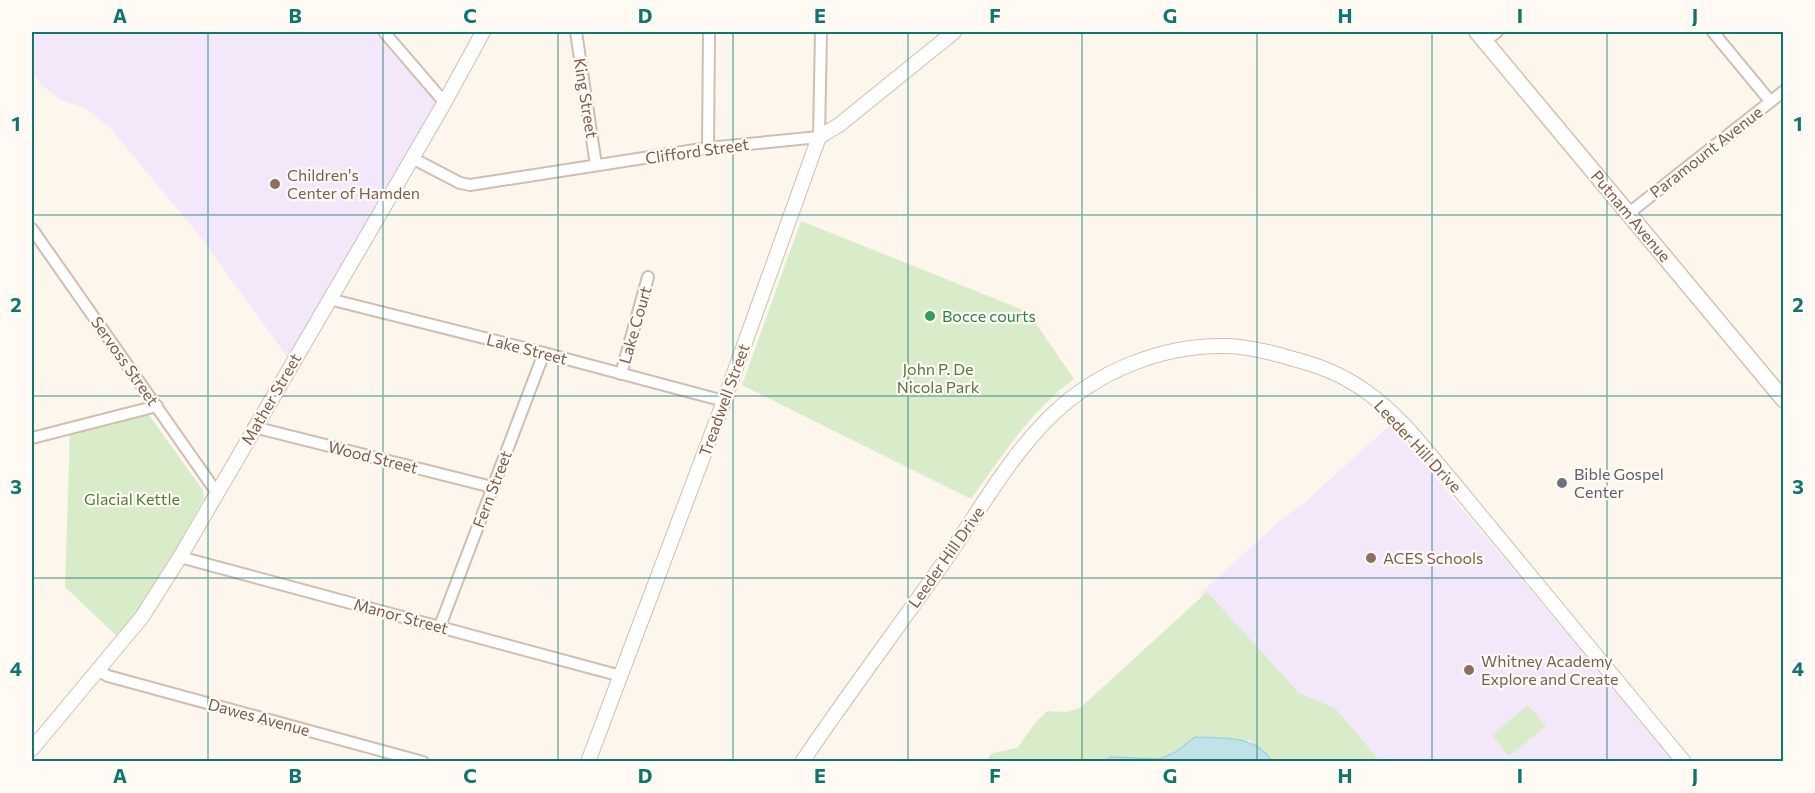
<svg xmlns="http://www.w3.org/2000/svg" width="1815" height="793" viewBox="0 0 1815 793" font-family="Commissioner,sans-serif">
	<rect width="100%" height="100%" fill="#fdf6ec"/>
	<g fill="#f3e8fa">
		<path d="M39,32H373L442,107L288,358L202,239L111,129L87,109L61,100L44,87L35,77L32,71V39Z"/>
		<path d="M1390,425L1419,458L1675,761H1366L1200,594L1279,521L1304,503Z"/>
	</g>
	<g fill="#d8ecc9">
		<path d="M801,221L1028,312L1074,379C1030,411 1002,456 971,499L742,385Z"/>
		<path d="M148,414L203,490L204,498L156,585L119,638L65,587L70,432Z"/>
		<path d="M1207,592L1299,693L1336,709L1380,761H1272L1266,752L1249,740L1182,745L1174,753L1160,759L1111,757L1104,762H985L992,753L1017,748L1036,722L1047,711L1065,712L1080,708Z"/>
		<path d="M1528,705L1546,726L1509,756L1492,735Z"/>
	</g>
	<path fill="#bfe3e8" stroke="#a5d3da" stroke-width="1.5" d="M1195,737C1225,739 1254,734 1272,761H1104L1111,757L1160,759L1174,753Z"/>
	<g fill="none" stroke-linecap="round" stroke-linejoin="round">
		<g stroke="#d1beb0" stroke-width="14">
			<g id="minor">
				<path d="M384,32L445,103"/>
				<path d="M576,32L596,165"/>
				<path d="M1713,32L1770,101"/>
				<path d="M1485,41L1497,32"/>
				<path d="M708,148L709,32"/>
				<path d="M412,158L460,183L470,185L708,148L819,137L821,32"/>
				<path d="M1629,213L1784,91"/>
				<path d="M32,229L217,493"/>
				<path d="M329,299L544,353L724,401"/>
				<path d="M621,374L648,277"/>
				<path d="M254,427L492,487"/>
				<path d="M32,438L157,406"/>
				<path d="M180,557L621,676"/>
				<path d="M440,626L544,353"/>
				<path d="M97,670L108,676L423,762"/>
			</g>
		</g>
		<g stroke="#d1beb0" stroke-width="16">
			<g id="tertiary">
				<path d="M32,749L142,617L180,557L442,107L483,32"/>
				<path d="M588,762L724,401L819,137L839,125L954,32"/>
				<path d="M802,762C848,694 897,629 944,562C978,513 1008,458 1051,416C1097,371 1163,344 1228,346C1249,347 1270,352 1290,358C1320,366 1339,373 1364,390C1399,414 1425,449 1452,481L1684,762"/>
			</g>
		</g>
		<g stroke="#d6c0b0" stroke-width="18">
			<path id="secondary" d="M1477,32L1784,400"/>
		</g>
		<use href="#minor" stroke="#fff" stroke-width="10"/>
		<use href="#tertiary" stroke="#fff" stroke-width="14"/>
		<use href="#secondary" stroke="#fff" stroke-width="15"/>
	</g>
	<path fill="none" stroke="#0f766e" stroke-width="1.5" stroke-opacity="0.55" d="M208,32V762M383,32V762M558,32V762M733,32V762M908,32V762M1082,32V762M1257,32V762M1432,32V762M1607,32V762M32,215H1784M32,396H1784M32,578H1784"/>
	<g fill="#8d6e63" stroke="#fffaf3" stroke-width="2">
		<circle cx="275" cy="184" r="6"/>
		<circle cx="1371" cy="558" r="6"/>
		<circle cx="1469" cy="670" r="6"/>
	</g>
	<circle fill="#2e9e5b" stroke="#fffaf3" stroke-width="2" cx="930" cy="316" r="6"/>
	<circle fill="#6b7280" stroke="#fffaf3" stroke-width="2" cx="1562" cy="483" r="6"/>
	<g text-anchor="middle" stroke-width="4.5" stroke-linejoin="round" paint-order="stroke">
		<g font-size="16" fill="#7a5c4d" stroke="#fffaf3">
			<text transform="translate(586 98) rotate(81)" y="6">King Street</text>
			<text transform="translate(697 151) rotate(-8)" y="6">Clifford Street</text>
			<text transform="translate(1706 152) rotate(-38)" y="6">Paramount Avenue</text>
			<text transform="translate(1631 216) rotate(50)" y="6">Putnam Avenue</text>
			<text transform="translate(635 325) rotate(-74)" y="6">Lake Court</text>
			<text transform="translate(527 349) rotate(14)" y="6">Lake Street</text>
			<text transform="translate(125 361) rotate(55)" y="6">Servoss Street</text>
			<text transform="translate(271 399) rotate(-60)" y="6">Mather Street</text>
			<text transform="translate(724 400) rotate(-70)" y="6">Treadwell Street</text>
			<text transform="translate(1418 446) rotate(47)" y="6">Leeder Hill Drive</text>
			<text transform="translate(373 457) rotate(14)" y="6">Wood Street</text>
			<text transform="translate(492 489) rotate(-69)" y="6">Fern Street</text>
			<text transform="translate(946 557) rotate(-55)" y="6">Leeder Hill Drive</text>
			<text transform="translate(401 616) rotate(15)" y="6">Manor Street</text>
			<text transform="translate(259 717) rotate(15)" y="6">Dawes Avenue</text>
		</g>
		<g font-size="16" fill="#785e54" stroke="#fffaf3" text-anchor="start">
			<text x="287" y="181">Children's<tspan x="287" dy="18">Center of Hamden</tspan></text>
			<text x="1383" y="564">ACES Schools</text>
			<text x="1481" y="667">Whitney Academy<tspan x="1481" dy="18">Explore and Create</tspan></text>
		</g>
		<g font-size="16" fill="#27864d" stroke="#fffaf3" text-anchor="start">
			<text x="942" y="322">Bocce courts</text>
		</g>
		<g font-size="16" fill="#537a41" stroke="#fffaf3">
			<text x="938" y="375">John P. De<tspan x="938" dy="18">Nicola Park</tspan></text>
			<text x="132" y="505">Glacial Kettle</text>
		</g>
		<g font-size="16" fill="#5b616d" stroke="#fffaf3" text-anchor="start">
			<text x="1574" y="480">Bible Gospel<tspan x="1574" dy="18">Center</tspan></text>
		</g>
	</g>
	<rect width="1815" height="793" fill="none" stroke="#fffaf3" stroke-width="66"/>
	<rect x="33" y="33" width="1749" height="727" fill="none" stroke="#0f766e" stroke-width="2"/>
	<g font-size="20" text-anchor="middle" font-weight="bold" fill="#0f766e">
		<text x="120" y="23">A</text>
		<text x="295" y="23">B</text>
		<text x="470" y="23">C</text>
		<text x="645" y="23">D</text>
		<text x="820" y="23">E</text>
		<text x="995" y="23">F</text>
		<text x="1170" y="23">G</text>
		<text x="1345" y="23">H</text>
		<text x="1520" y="23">I</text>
		<text x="1695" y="23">J</text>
		<text x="16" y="131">1</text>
		<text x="1798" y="131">1</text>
		<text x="16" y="312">2</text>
		<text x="1798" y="312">2</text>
		<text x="16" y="494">3</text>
		<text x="1798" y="494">3</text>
		<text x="16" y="676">4</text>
		<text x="1798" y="676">4</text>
		<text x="120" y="783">A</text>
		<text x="295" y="783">B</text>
		<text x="470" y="783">C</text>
		<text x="645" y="783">D</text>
		<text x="820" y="783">E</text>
		<text x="995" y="783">F</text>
		<text x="1170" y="783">G</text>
		<text x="1345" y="783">H</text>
		<text x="1520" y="783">I</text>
		<text x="1695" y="783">J</text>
	</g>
</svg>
